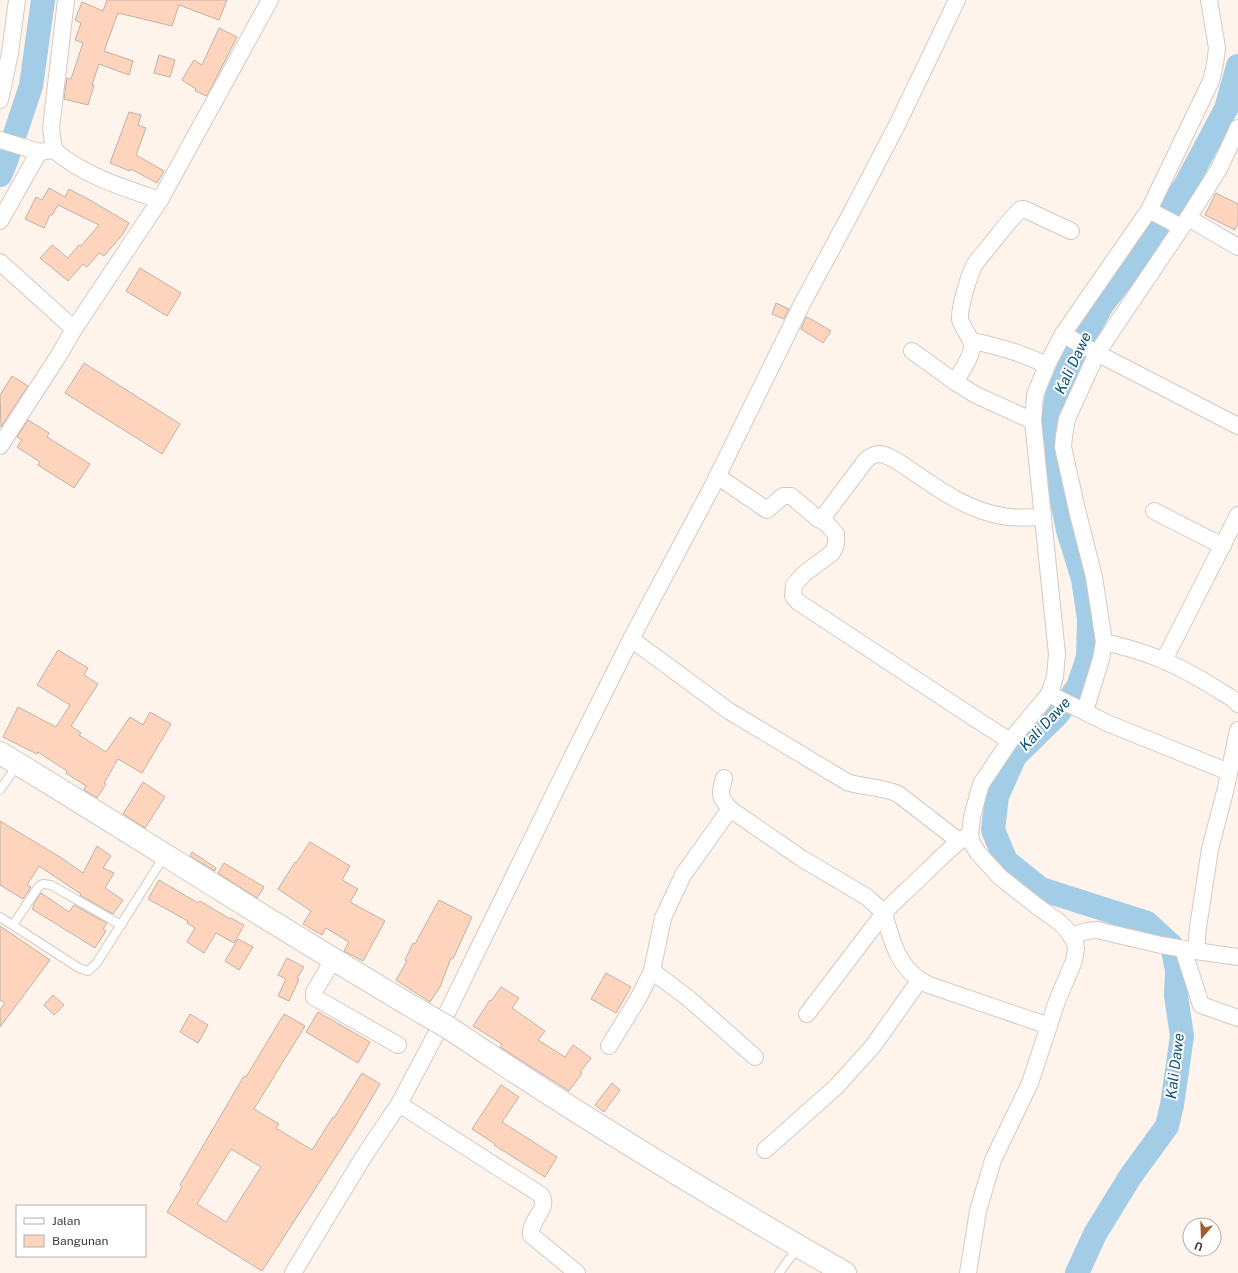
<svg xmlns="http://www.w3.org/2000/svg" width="1238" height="1273" viewBox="0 0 1238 1273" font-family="'Public Sans',sans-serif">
	<rect width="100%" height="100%" fill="#fef4eb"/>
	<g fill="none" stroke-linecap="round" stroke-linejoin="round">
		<g stroke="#a3cce7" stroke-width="24">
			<path d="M0,175L6,161L31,86L43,0"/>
			<path d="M1077,1273L1095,1234L1130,1177L1167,1126L1172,1105L1182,1036L1176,996L1177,970L1172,946L1147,923L1041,889L1006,861L993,830L997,796L1015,756L1057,715L1078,687L1088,657L1089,619L1083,579L1068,530L1055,467L1051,431L1057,395L1074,356L1102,305L1131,267L1185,186L1226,109L1238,66"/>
		</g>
	</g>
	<g fill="#fed4bc" stroke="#bfb1a8" fill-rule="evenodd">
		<path d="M107,0H227L219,20L179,5L172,26L118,13L104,51L133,61L129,75L99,64L92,85H94L88,105L64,99L67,78L71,79L83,43L75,40L81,23L75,20L82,2L103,11Z"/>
		<path d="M219,28L237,37L207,96L195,91L196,89L182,80L194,60L202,65Z"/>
		<path d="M159,55L175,60L170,77L154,73Z"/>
		<path d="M129,112L141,115L138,125L146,128L136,155L164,171L157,183L131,169L130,171L110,163Z"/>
		<path d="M49,188L65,197L69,189L88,199L129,223L123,234L104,256L99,253L87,267L83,264L68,281L40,258L52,245L68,258L79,245L81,246L99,225L58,205L52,215H50L44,228L25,219L36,197L42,200Z"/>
		<path d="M1216,193L1238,204V223L1235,230L1205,215Z"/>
		<path d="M140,268L181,293L167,316L126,291Z"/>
		<path d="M776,303L789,309L784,319L772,314Z"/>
		<path d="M806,317L811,319L831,331L823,343L801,329Z"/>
		<path d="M84,363L180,424L162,454L65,393Z"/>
		<path d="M12,376L28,386L1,427L0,395Z"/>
		<path d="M28,420L49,433L47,437L90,464L74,488L38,465L40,462L17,447L22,440L17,437Z"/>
		<path d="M58,650L88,668L84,675L98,684L71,726L81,733L79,735L106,752L130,717L143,725L150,712L171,724L142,773L118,759L104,783L106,784L97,798L84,790L86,786L66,773L67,771L38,752L37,754L3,737L18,707L56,727L70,705L37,685Z"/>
		<path d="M143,782L165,797L145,828L123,814Z"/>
		<path d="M0,821L60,857L83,873L97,846L111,856L103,868L114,873L105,888L123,900L113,914L80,895L81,894L39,866L27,885L31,887L23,899L0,885Z"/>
		<path d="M310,842L350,866L342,880L358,889L350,902L385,921L363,961L344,951L349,942L326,928L322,935L303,924L311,911L278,889L295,862L296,863Z"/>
		<path d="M192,852L216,868L215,871L190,856Z"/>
		<path d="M224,863L264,887L257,898L218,873Z"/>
		<path d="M159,880L198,903L200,901L230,919L231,918L244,925L234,943L216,933L204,953L187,942L195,928L187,923L188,921L148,899Z"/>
		<path d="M41,893L69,912L74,905L107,923L103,929L106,931L95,948L32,909L34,906L33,905Z"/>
		<path d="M439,900L472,917L453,959L451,958L440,987L430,1002L396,980L407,961L405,960L413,943L415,944Z"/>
		<path d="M0,926L50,960L0,1027V1010L5,1003L0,1000Z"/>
		<path d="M238,939L253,947L239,970L225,961Z"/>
		<path d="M287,958L304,967L297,978L299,979L289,1001L278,996L286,979L278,975Z"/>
		<path d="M606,973L631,987L616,1013L591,999Z"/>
		<path d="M501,987L519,998L512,1008L545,1031L538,1040L565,1057L573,1045L591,1058L580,1072L582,1073L569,1091L500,1047L502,1044L473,1026L490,1000L491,1001Z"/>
		<path d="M53,995L64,1005L54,1015L44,1005Z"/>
		<path d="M318,1012L370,1042L358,1063L306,1032Z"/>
		<path d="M190,1014L208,1025L198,1043L180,1032Z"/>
		<path d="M284,1014L305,1026L254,1109L279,1124L276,1128L312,1150L333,1117L334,1118L362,1073L380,1084L353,1130L262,1271L167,1212L182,1187L180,1185L244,1076L246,1077ZM231,1149L261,1167L226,1222L197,1204Z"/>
		<path d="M612,1083L620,1090L604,1112L595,1105Z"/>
		<path d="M501,1085L519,1097L502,1122L557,1157L545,1177L494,1145L495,1144L472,1129Z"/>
	</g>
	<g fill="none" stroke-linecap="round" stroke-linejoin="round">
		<g stroke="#d6c9bf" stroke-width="10">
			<g id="lane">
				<path d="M0,790L18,764"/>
				<path d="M0,917L79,968L88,971L96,964L165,855"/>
				<path d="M13,925L39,886L43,884L51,885L121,925"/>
				<path d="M779,1273L798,1247"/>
			</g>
		</g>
		<g stroke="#d6c9bf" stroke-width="18">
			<g id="street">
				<path d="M0,100L10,53L17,0"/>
				<path d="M0,140L39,152L54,150L51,128L66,0"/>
				<path d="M160,200L270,0"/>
				<path d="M1149,210L1181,227"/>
				<path d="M1188,218L1238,247"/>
				<path d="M0,221L39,152"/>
				<path d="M0,262L74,329"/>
				<path d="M1063,334L1085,347L1238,426"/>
				<path d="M972,341C998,346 1022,353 1047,365"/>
				<path d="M912,351L955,382"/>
				<path d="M1033,421L976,395L955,382C960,373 976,352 971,341C968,333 962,328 960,319C959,309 969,275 974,266C977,260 983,254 987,249C998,236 1008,221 1021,209H1024L1071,231"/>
				<path d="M0,446L59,355L74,329L160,200C124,188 84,176 54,150"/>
				<path d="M717,476L767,510L783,496H791L817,518L826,523L836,534V545L832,553L805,573L794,585L793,596L798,602C869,648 939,696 1010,741"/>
				<path d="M1154,511L1223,546"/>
				<path d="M821,520L866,460C878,450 884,454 897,461C929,482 963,510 1003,516C1016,519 1030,517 1043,517"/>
				<path d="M631,639L729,711L847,782C864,788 881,786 898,794L959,841"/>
				<path d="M1104,642C1146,651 1179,665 1215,688C1222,693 1233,697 1238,704"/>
				<path d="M1164,660L1238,515"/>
				<path d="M1049,694L1107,723L1229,772"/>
				<path d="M1085,711L1101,659L1104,642L1094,577L1077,510L1063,447L1064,436L1067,419L1097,353L1188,218L1219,169L1238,128"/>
				<path d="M724,778C720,794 718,795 730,809L801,858L867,897L884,913C896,899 911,887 925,873C938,861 951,846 967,836"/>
				<path d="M884,913C892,943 899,971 929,985L1049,1026"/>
				<path d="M1071,936L1087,931L1097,930L1161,945L1196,951L1198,927L1210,849L1226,788L1238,730"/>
				<path d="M1183,949L1201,1005L1238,1018"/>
				<path d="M1196,951L1238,957"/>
				<path d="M333,960L314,992V997L398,1045"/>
				<path d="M652,971L688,998L755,1057"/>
				<path d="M807,1014L884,913"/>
				<path d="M609,1046L639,997L652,971L663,918L683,875L730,809"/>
				<path d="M399,1104L541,1195C550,1209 529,1220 531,1235L577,1273"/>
				<path d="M765,1150L837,1086L873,1046L919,981"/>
				<path d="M293,1273L364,1156L399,1104L442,1023L572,757L631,639L712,487L803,302L849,217L897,125L957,0"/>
				<path d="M968,1273L978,1211L993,1160L1030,1083L1057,1001L1074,961L1076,949L1075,942L1071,936L1066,929L1059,922L1038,907L1000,877L978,853L972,843L970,834L972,817L981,784L1010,741L1049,694L1055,677L1057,654L1033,421L1035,395L1047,365L1063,334L1149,210L1211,81L1215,64L1217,48L1209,0"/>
			</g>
		</g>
		<g stroke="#d6c9bf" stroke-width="24">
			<g id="secondary">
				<path d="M0,753C142,839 280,929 423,1013"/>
				<path d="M449,1028C578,1115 711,1196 845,1273"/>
			</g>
		</g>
		<use href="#lane" stroke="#fff" stroke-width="8"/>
		<use href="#street" stroke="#fff" stroke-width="16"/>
		<use href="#secondary" stroke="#fff" stroke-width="22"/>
		<g stroke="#d6c9bf" stroke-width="24" stroke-linecap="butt">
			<path id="secondary-bridge" d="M423,1013L449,1028"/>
		</g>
		<use href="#secondary-bridge" stroke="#fff" stroke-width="22"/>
	</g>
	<g text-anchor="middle" stroke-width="4" stroke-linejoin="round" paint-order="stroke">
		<g font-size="15" font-style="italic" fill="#0a5276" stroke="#fff">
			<text transform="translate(1073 363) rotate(-65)" y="5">Kali Dawe</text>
			<text transform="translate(1045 724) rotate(-47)" y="5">Kali Dawe</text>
			<text transform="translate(1175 1066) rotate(-83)" y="5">Kali Dawe</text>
		</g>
	</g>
	<rect x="16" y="1205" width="130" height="52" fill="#ffffff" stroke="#b2b0ae"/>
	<rect x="24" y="1218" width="20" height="6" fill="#ffffff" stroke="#b2b0ae"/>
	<text x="52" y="1225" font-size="12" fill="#3e3934">Jalan</text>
	<rect x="24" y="1235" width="20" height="12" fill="#fed4bc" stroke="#b2b0ae"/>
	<text x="52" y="1245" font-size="12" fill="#3e3934">Bangunan</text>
	<g transform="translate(1202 1237) rotate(199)"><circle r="19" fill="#ffffff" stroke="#b2b0ae"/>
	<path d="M0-3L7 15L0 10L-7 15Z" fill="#a06029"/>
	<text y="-6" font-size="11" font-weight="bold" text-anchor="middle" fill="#3e3934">U</text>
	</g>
</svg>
